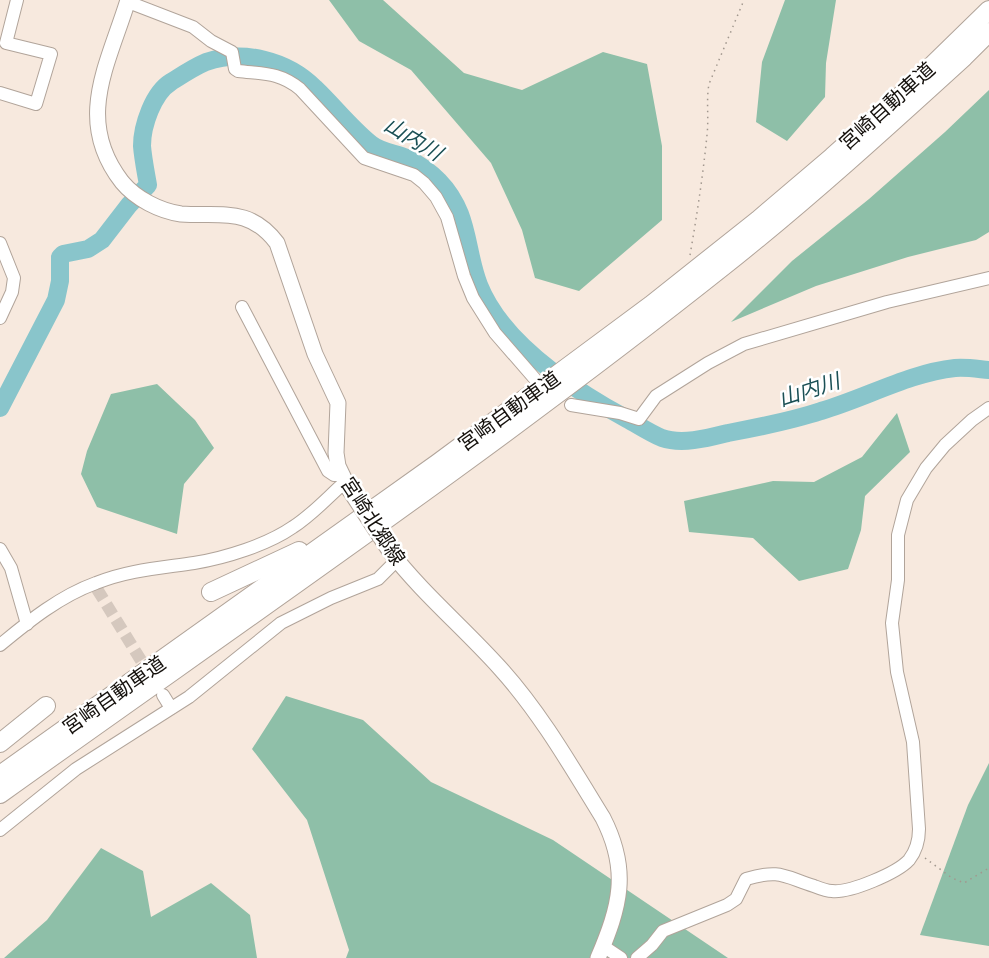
<svg xmlns="http://www.w3.org/2000/svg" width="989" height="958" viewBox="0 0 989 958" font-family="Cabin,'Noto Sans JP',sans-serif">
	<rect width="100%" height="100%" fill="#f7e9de"/>
	<g fill="#8ebfa8">
		<path d="M329,0H383L464,73L522,90L603,52L647,64L662,146V220L579,291L535,278L522,230L491,163L411,70L359,41Z"/>
		<path d="M785,0H836L826,63L825,97L787,141L756,122L762,62Z"/>
		<path d="M989,90V232L976,240L908,257L816,286L731,322L792,261L869,199L945,132Z"/>
		<path d="M157,384L195,420L214,448L184,484L177,534L97,507L81,474L87,451L111,394Z"/>
		<path d="M897,413L910,452L865,496L861,530L848,569L799,581L753,538L689,532L684,501L773,481L814,482L862,457Z"/>
		<path d="M286,696L363,720L431,782L553,840L728,958H346L349,950L307,820L252,749Z"/>
		<path d="M989,763V946L920,935L968,805Z"/>
		<path d="M101,848L143,871L151,917L211,883L250,915L257,958H4L47,920Z"/>
	</g>
	<g fill="none" stroke-linecap="round" stroke-linejoin="round">
		<path stroke="#89c5cb" stroke-width="18" d="M0,408L56,300L60,281V257L63,254L88,249L102,240L129,205L148,185C146,173 143,159 142,146C142,126 153,93 171,82C182,75 194,67 206,62C243,49 287,60 315,88C334,106 350,127 371,144C381,152 395,153 407,158C417,163 431,173 439,181C470,213 465,249 479,285C502,343 574,390 627,419C638,425 650,433 662,438C682,445 708,438 728,433C760,427 791,421 821,411C866,398 909,373 955,368C966,367 978,369 989,370"/>
		<path stroke="#d5c8be" stroke-width="12" stroke-dasharray="12 6" stroke-linecap="butt" d="M97,589L150,675"/>
		<g stroke="#b1a49a" stroke-width="14">
			<g id="minor">
				<path d="M128,2L193,27L211,41L232,52L235,69L238,71C263,74 279,72 300,89L364,158L414,175L424,183L436,197L447,217L464,276L473,298L495,333L535,379"/>
				<path d="M0,93L36,104L51,54L6,43L17,0"/>
				<path d="M0,243L14,278L12,292L0,318"/>
				<path d="M242,307L328,471L334,475H342"/>
				<path d="M571,405L620,413L639,419L656,396L708,363L744,344L887,302L989,278"/>
				<path d="M0,549L11,568L27,624"/>
				<path d="M0,645C29,621 60,596 96,583C128,570 160,568 194,563C225,558 267,545 293,527C312,515 328,497 345,482"/>
				<path d="M163,695L171,708"/>
				<path d="M0,830L76,769L189,697L281,623L331,598L378,579L397,560"/>
				<path d="M603,946L621,958"/>
				<path d="M637,958L652,945L663,931L727,905L736,899L746,879C780,869 783,876 814,886C819,888 826,891 832,891C850,893 897,873 909,860C916,851 919,840 919,829L913,742L897,672L892,623L898,580V535L907,500L926,468L945,445L972,420L989,408"/>
			</g>
		</g>
		<g stroke="#b1a49a" stroke-width="17">
			<g id="major">
				<path d="M128,0C108,65 74,120 122,182C136,199 160,211 181,214C221,217 249,206 277,243L315,354L338,403L336,453L338,466L349,489"/>
				<path d="M389,550C422,593 463,627 499,667C540,712 571,766 603,818C630,871 620,906 598,958"/>
			</g>
		</g>
		<g stroke="#b1a49a" stroke-width="20">
			<g id="highway">
				<path d="M211,592L299,551"/>
				<path d="M0,743L46,706"/>
				<path d="M0,775L438,463L651,305L758,220L832,157L907,90L989,10"/>
				<path d="M0,794C243,620 491,451 725,265C808,199 886,128 964,57L989,32"/>
			</g>
		</g>
		<g stroke="#a1978e" stroke-width="1.5" stroke-dasharray="1.5 4.5" stroke-linecap="butt">
			<path d="M690,255C697,215 703,175 707,135C709,117 706,100 709,84L744,0"/>
			<path d="M925,858L952,878L964,883L989,868"/>
		</g>
		<use href="#minor" stroke="#fff" stroke-width="12"/>
		<use href="#major" stroke="#fff" stroke-width="15"/>
		<use href="#highway" stroke="#fff" stroke-width="18"/>
		<g stroke="#b1a49a" stroke-width="17" stroke-linecap="butt">
			<path id="major-bridge" d="M349,489L389,550"/>
		</g>
		<use href="#major-bridge" stroke="#fff" stroke-width="15"/>
	</g>
	<g text-anchor="middle" stroke-width="5" stroke-linejoin="round" paint-order="stroke">
		<g font-size="20" fill="#14100c" stroke="#fff">
			<text transform="translate(887 106) rotate(-42)" y="7">宮崎自動車道</text>
			<text transform="translate(509 411) rotate(-36)" y="7">宮崎自動車道</text>
			<text transform="translate(373 521) rotate(57)" y="7">宮崎北郷線</text>
			<text transform="translate(114 695) rotate(-35)" y="7">宮崎自動車道</text>
		</g>
		<g font-size="21" font-style="italic" fill="#1b5055" stroke="#fff">
			<text transform="translate(413 139) rotate(31)" y="7">山内川</text>
			<text transform="translate(809 390) rotate(-18)" y="7">山内川</text>
		</g>
	</g>
</svg>
